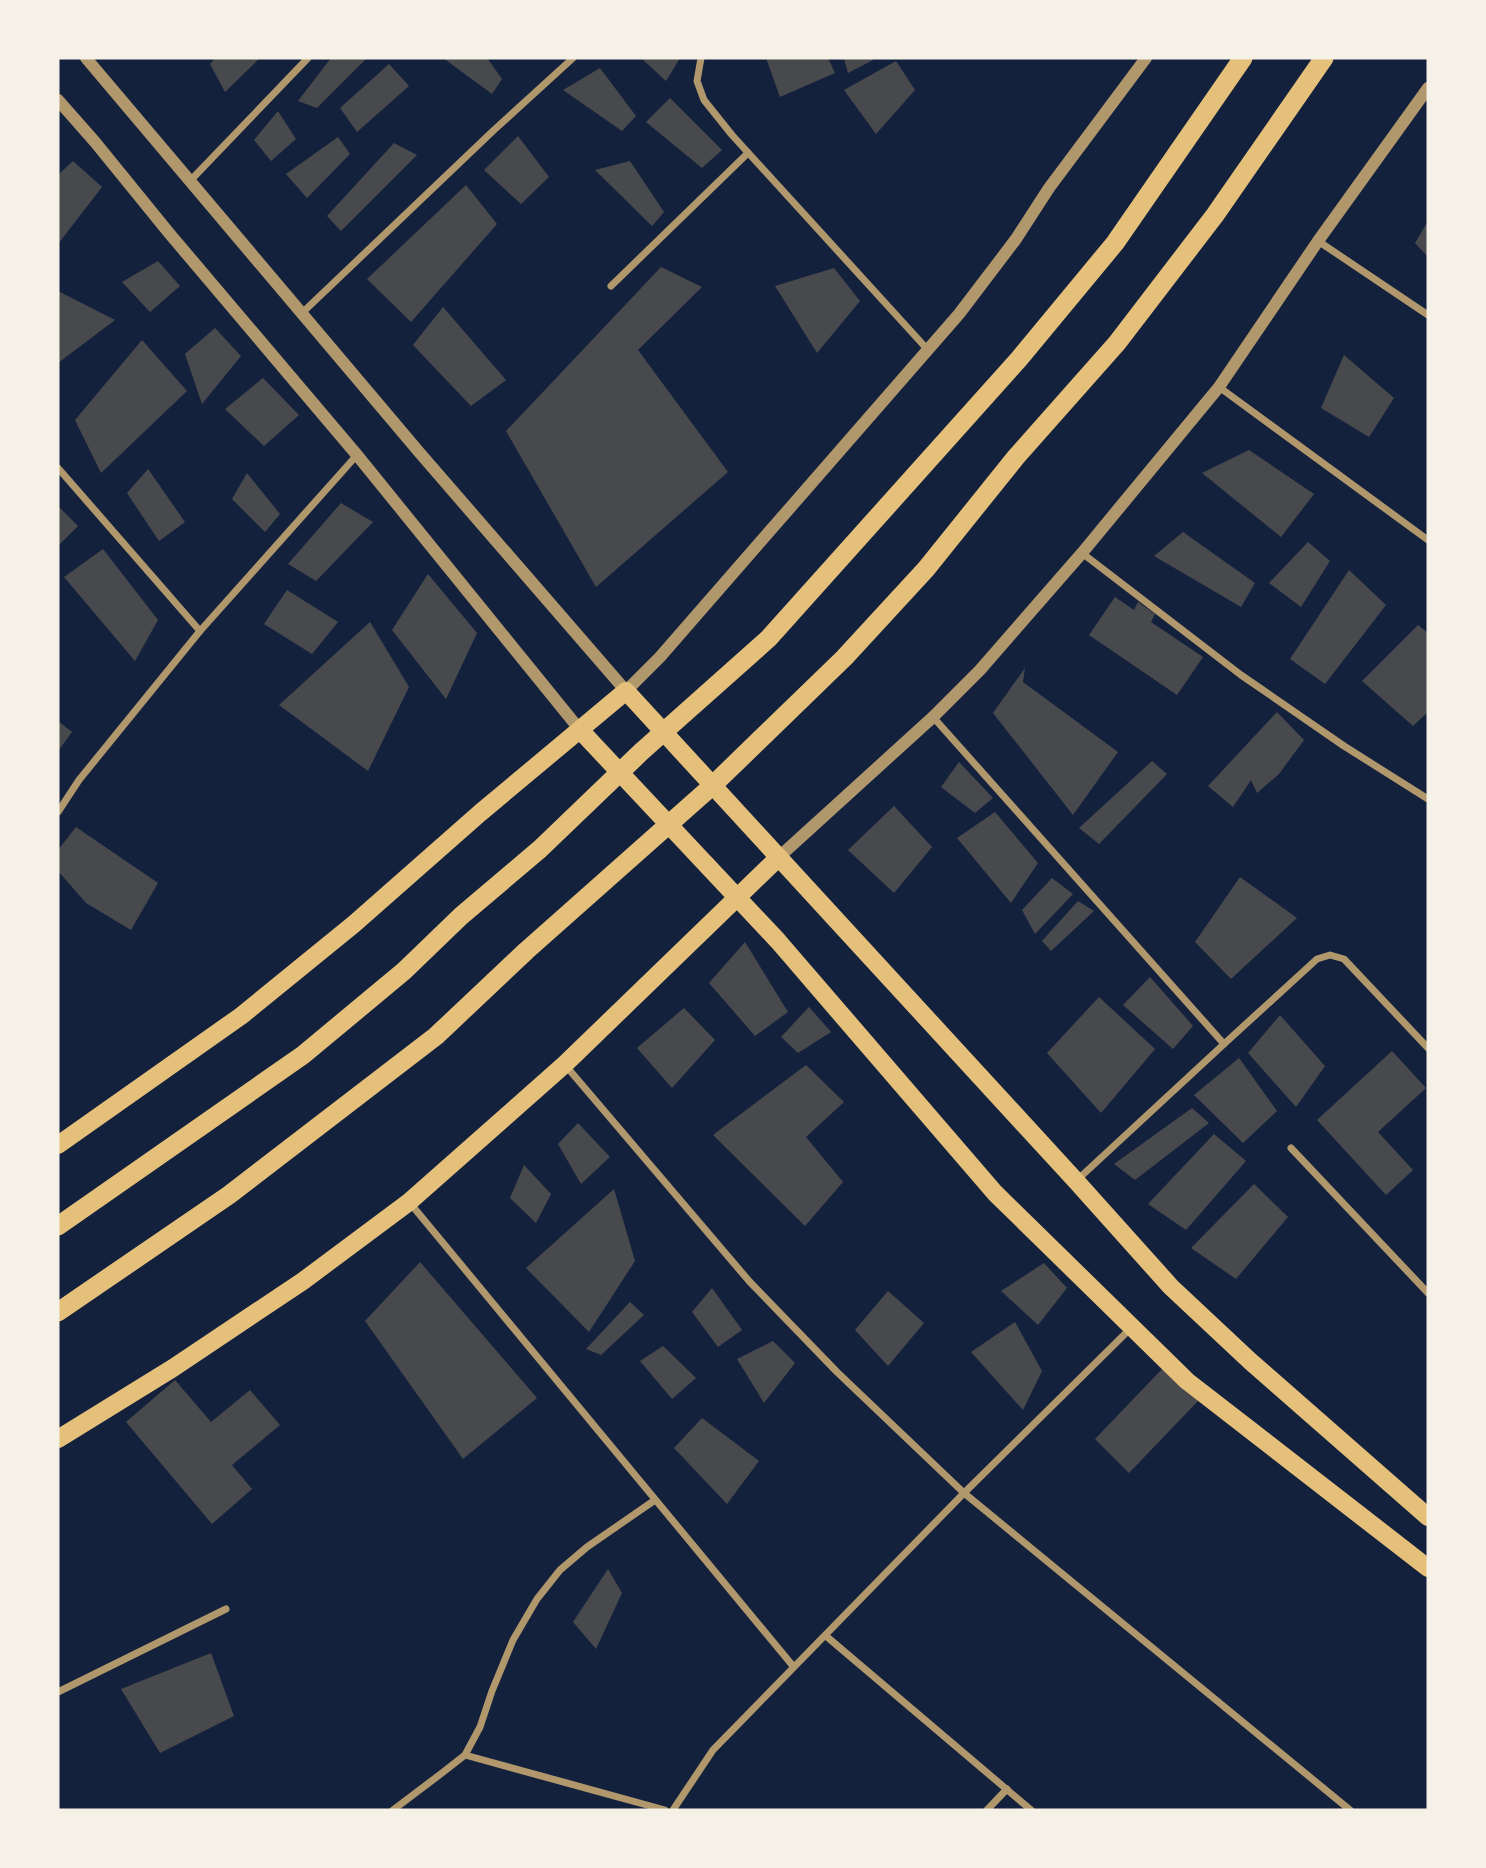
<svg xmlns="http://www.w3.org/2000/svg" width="1486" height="1868" viewBox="0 0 1486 1868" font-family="Quicksand,sans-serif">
	<rect width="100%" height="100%" fill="#14213d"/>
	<g fill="#48494c">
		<path d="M215,58H260L225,92L210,64Z"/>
		<path d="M331,58H367L317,108L298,101Z"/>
		<path d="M443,58H487L502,79L492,94Z"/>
		<path d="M641,58H680L666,81Z"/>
		<path d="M766,58H828L835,73L780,97Z"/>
		<path d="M844,58H872L873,60L848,73Z"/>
		<path d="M896,61L915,90L876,134L844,90Z"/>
		<path d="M389,64L409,86L357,132L340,108Z"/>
		<path d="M600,68L636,116L622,131L563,90Z"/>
		<path d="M670,98L722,150L702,168L646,122Z"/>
		<path d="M278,111L296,139L271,161L254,140Z"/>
		<path d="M518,136L549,177L521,204L484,170Z"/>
		<path d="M338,137L350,154L307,198L286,174Z"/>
		<path d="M394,143L417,155L341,231L327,216Z"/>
		<path d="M73,161L102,187L58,244V175Z"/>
		<path d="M630,161L664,212L652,226L595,170Z"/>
		<path d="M466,185L497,224L411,322L367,279Z"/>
		<path d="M1428,221V257L1415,243Z"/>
		<path d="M158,261L180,286L150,312L122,282Z"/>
		<path d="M661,267L702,287L638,350L728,472L596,587L506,431Z"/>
		<path d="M834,268L860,301L817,353L775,286Z"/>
		<path d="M58,291L115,320L58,363Z"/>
		<path d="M443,307L506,380L471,406L413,345Z"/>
		<path d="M215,328L241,356L202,404L185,354Z"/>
		<path d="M142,340L187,391L101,473L75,420Z"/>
		<path d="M1344,355L1394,398L1369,437L1321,408Z"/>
		<path d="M263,378L299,415L264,446L225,409Z"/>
		<path d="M1249,450L1314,494L1281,537L1202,473Z"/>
		<path d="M148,469L185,522L159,541L127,493Z"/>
		<path d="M247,473L280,514L265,532L232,499Z"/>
		<path d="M341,503L373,522L316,581L288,564Z"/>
		<path d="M58,506L78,526L58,546Z"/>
		<path d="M1183,532L1255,583L1241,607L1154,556Z"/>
		<path d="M1308,542L1330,561L1301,607L1269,583Z"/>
		<path d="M103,549L158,620L135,661L64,577Z"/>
		<path d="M1349,570L1386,605L1325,684L1290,659Z"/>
		<path d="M428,574L477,633L446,699L392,630Z"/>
		<path d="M287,590L338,622L312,654L264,624Z"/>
		<path d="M1115,597L1134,610L1138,602L1155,614L1151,622L1203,657L1177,695L1089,635Z"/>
		<path d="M370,622L409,687L368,771L279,705Z"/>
		<path d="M1418,625L1428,633V712L1413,726L1362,681Z"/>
		<path d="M1025,668L1023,682L1118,752L1073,815L993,713Z"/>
		<path d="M1277,712L1304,740L1279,774L1257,793L1251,780L1233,807L1208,786Z"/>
		<path d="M58,721L72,732L58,751Z"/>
		<path d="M1152,761L1167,774L1099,844L1079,828Z"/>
		<path d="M959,762L993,798L975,813L941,787Z"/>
		<path d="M894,806L932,847L894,893L848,850Z"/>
		<path d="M995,812L1038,863L1011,903L957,838Z"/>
		<path d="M76,827L158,883L131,930L86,903L58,871V850Z"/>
		<path d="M1240,877L1297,918L1231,979L1195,942Z"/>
		<path d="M1052,878L1073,894L1035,934L1022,910Z"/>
		<path d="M1078,901L1094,911L1051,951L1042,941Z"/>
		<path d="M745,942L788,1012L755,1036L709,983Z"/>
		<path d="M1150,977L1193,1026L1173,1049L1123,1005Z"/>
		<path d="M1099,997L1155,1049L1101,1113L1047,1053Z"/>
		<path d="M809,1007L831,1032L798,1053L781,1037Z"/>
		<path d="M684,1008L715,1040L672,1088L637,1048Z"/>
		<path d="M1280,1015L1325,1066L1296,1107L1248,1053Z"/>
		<path d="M1392,1051L1426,1088L1378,1132L1413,1170L1386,1195L1317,1120Z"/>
		<path d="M1239,1058L1277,1111L1243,1143L1194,1095Z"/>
		<path d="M806,1065L844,1102L806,1137L843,1182L805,1226L713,1135Z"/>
		<path d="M1192,1108L1209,1123L1135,1180L1114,1164Z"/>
		<path d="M578,1123L610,1157L581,1184L558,1144Z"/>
		<path d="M1214,1134L1246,1161L1186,1230L1148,1204Z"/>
		<path d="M524,1165L551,1194L536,1223L510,1198Z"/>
		<path d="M1254,1184L1288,1217L1236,1279L1191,1248Z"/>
		<path d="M614,1189L635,1261L589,1332L526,1268Z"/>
		<path d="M420,1262L537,1398L463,1459L365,1321Z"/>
		<path d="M1044,1263L1067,1288L1038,1325L1001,1291Z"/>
		<path d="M712,1288L742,1330L718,1347L692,1312Z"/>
		<path d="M888,1291L924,1323L888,1366L855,1330Z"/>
		<path d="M630,1302L644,1315L601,1355L586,1349Z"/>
		<path d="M1015,1322L1042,1371L1023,1410L971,1352Z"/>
		<path d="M773,1341L795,1363L764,1403L737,1359Z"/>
		<path d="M663,1346L696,1378L672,1399L640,1361Z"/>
		<path d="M1164,1367L1198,1401L1129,1473L1095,1439Z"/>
		<path d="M175,1380L211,1422L250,1390L280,1425L232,1465L252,1489L212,1524L126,1422Z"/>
		<path d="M702,1418L759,1461L727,1504L674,1448Z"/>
		<path d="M608,1569L622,1593L596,1649L573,1622Z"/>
		<path d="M211,1653L234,1716L160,1753L121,1689Z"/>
	</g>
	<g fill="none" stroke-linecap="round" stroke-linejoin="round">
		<g stroke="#b1986c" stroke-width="7">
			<path d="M701,58L697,81L704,100L732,135L928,350"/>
			<path d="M190,181L308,58"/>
			<path d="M1318,241L1428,315"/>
			<path d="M611,286L748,153"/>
			<path d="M302,313L494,130L573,58"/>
			<path d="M1219,387L1428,540"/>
			<path d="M58,468L200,631"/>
			<path d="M1082,553L1241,675L1344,746L1428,799"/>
			<path d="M933,717L1224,1044L1076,1181"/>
			<path d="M58,812L79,780L200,631L357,455"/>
			<path d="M1224,1044L1317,959L1330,955L1344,959L1428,1048"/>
			<path d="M566,1066L749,1281L837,1372L964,1493L1350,1810"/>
			<path d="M1291,1148L1428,1293"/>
			<path d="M410,1203L793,1666"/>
			<path d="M826,1636L1031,1810"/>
			<path d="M58,1692L226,1609"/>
			<path d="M465,1755L665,1810"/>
			<path d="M393,1810L442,1773L465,1755L480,1727L492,1691L513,1640L537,1599L560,1570L587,1547L655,1500"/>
			<path d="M673,1810L713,1750L964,1493L1132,1327"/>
			<path d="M987,1810L1007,1789"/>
		</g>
		<g stroke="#b1986c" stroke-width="12">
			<path d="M86,58L419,452L626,691L660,657L959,314L1016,239L1049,188L1146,58"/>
			<path d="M58,100L95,142L169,233L357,455L580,730"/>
			<path d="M779,857L933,717L980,670L1082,553L1219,387L1318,241L1428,88"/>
		</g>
		<g stroke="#e5c07b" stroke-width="18">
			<path d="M580,730L778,941L995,1193L1187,1381L1428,1568"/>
			<path d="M58,1145L241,1016L354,924L480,813L626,691L1076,1181L1171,1287L1250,1361L1428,1517"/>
			<path d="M58,1439L173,1368L303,1281L409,1202L565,1064L779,857"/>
		</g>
		<g stroke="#e5c07b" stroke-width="19">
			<path d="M58,1226L303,1055L404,971L461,916L540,849L641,752L769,638L1019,359L1115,243L1243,58"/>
			<path d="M58,1312L229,1195L436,1036L526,951L712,786L844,658L926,569L1016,457L1117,343L1215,215L1324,58"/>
		</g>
	</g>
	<rect width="1486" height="1868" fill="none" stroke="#f6f1e7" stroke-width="119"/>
</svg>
